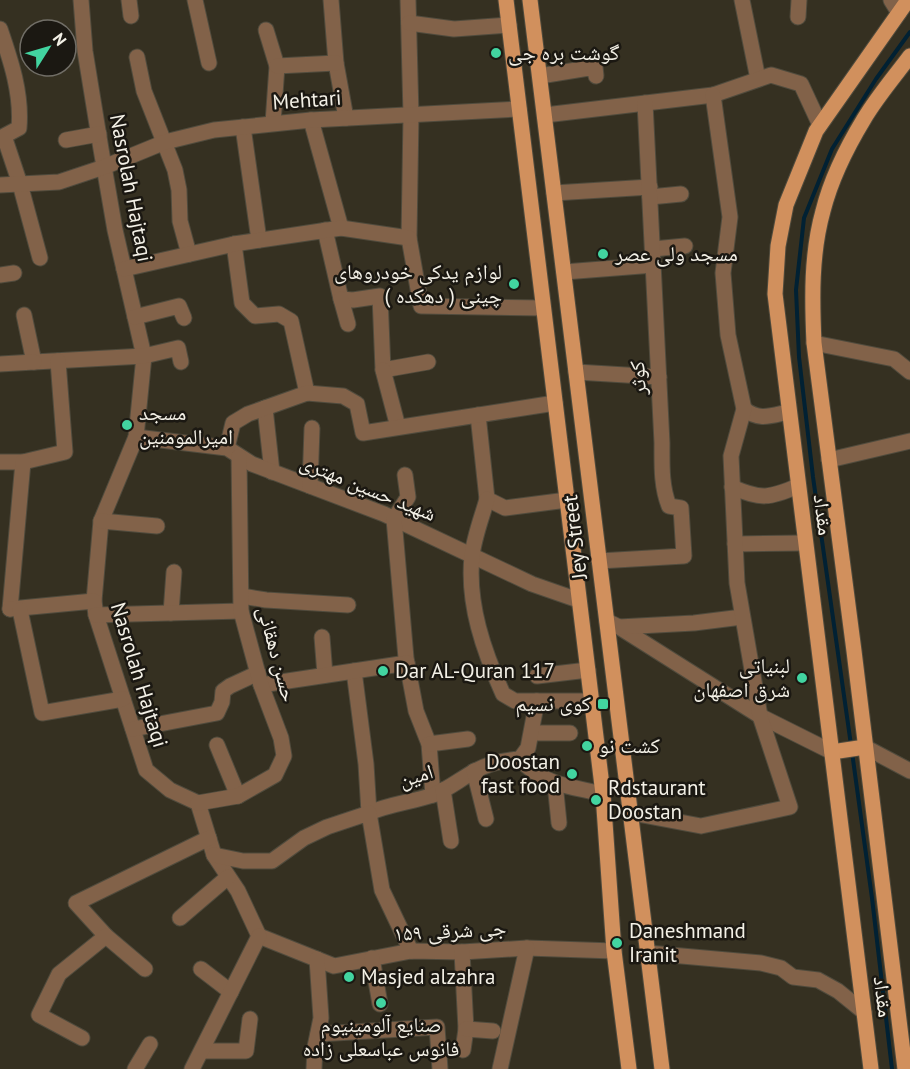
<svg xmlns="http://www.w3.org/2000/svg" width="910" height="1069" viewBox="0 0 910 1069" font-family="'PT Sans','Noto Naskh Arabic',sans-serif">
	<rect width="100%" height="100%" fill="#353021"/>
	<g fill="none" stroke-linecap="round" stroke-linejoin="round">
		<g stroke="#012133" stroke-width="4">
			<path d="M851,745L813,477L799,357L796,290L804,218L832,149L876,79L910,32"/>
			<path d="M852,752L872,898L892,1069"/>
		</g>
		<g stroke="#504b3d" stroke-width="17">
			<g id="minor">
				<path d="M81,0L85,51L101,149L115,230L144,356L136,437L101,521L94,601L96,615L146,770L170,790L198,803L214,855L238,891L259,936"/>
				<path d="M129,0L131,16"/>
				<path d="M195,0L209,63"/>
				<path d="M331,0L336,63L346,118"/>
				<path d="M408,0L411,115L409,238L421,306L543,308"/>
				<path d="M742,0L758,79"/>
				<path d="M891,0L899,13"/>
				<path d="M798,17L799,0"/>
				<path d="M409,23L454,29L509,25"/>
				<path d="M0,29C11,61 22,94 19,128L4,136L20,184L40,258"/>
				<path d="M266,30L277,66L273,123"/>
				<path d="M137,57L144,91L175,170L179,190L180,221L189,254"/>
				<path d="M277,66L336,63"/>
				<path d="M540,76L595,67L596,76"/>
				<path d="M545,115L713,95L771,75L801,84L820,125"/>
				<path d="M311,120L341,228"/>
				<path d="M243,127L259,240"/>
				<path d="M66,140L99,134"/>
				<path d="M0,185L59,182L104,167L165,142L214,130L311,120L519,109"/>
				<path d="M554,193L650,187"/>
				<path d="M650,197L681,194"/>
				<path d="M325,230L341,299L353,300L380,296L383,370L428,362"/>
				<path d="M234,244L242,303L255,316L279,314L291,321L307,393"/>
				<path d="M653,249L685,246"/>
				<path d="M124,269L234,244L341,228L409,238"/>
				<path d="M564,272L654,265"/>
				<path d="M0,275L14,273"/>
				<path d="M341,299L348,324"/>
				<path d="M24,315L34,362L144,356L178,348L181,362"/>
				<path d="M135,317L179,306L184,318"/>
				<path d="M814,343L894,359L910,372"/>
				<path d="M0,364L34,362"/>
				<path d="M383,370L398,427"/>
				<path d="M576,372L659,377"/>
				<path d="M265,408L272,472"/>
				<path d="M744,409C759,421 770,416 788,412"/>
				<path d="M478,415L487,499L505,508L567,500"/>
				<path d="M136,437L227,448L252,464L384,514L532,584L578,600"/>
				<path d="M227,448L233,423L248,414L307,393L343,396L357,404L363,433L555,403"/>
				<path d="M829,460L910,441"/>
				<path d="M0,462H23L65,452L58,361"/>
				<path d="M405,475L408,497L394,519L406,658L416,711L429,744L433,795"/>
				<path d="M310,486L312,428"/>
				<path d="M732,487C761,500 770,498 798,486"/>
				<path d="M487,499C482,517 474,537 472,556C467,604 484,652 503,694L515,701H592"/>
				<path d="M101,521L157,526"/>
				<path d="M735,544L805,543"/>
				<path d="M599,561L684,556L681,508L669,506C661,486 662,464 662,443L645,103"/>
				<path d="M242,596L266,600L348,605"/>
				<path d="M10,609L23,462"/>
				<path d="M10,609L94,601"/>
				<path d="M20,610L42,713L123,699"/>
				<path d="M171,613L174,572"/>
				<path d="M96,615L241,611"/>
				<path d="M607,621L619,627L760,716L832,752"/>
				<path d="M619,627L694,623L742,617"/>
				<path d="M322,637L325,675"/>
				<path d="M354,671L366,764L369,813C390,804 412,802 433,795C449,789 460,779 475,771C489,763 504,760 520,759C544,786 570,786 603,794"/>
				<path d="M537,676L588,670"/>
				<path d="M261,685L407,663"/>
				<path d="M133,729L217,713L222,702L223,691L230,686L258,673"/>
				<path d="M532,733H570"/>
				<path d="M429,744L468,739"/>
				<path d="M217,745L238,796"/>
				<path d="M865,747L910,771"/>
				<path d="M520,759L528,748L537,701"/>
				<path d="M474,771L486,819"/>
				<path d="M555,783L559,823"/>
				<path d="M443,790L451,841"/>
				<path d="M198,803L238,796L275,775L284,756L281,738L261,685L241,611L239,457"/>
				<path d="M632,813L701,826L790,807L760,716L737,583L731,456L744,409L728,335L723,273L730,217L713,95"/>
				<path d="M214,855L243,861H272L304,838L327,827L369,813L382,890L411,951"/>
				<path d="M180,918L228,877"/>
				<path d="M106,936L76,903L209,838"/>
				<path d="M259,936L334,966L411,951L462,952L527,948L614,951"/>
				<path d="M462,952L466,1029L463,1050"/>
				<path d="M648,953L761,963L781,968L793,977L818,980L838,991L864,1012"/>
				<path d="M372,958L380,1004"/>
				<path d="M201,969L231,992"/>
				<path d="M466,1029L493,1031"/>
				<path d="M318,1034L437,1027L440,1069"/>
				<path d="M82,1038L39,1015L59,974L106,936L145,969"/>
				<path d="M202,1051H246L250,1019"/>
				<path d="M135,1069L150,1044"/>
				<path d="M192,1069L259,936"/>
				<path d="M314,1069L315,1047L321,1018L317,959"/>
				<path d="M500,1069L527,948"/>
			</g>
		</g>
		<g stroke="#504b3d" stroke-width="17">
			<g id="major">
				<path d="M506,0L603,794L614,951L629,1069"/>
				<path d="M530,0L662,1069"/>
				<path d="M832,752L865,747"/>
				<path d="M871,1069L775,294L778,246L786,205L816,131L908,0"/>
				<path d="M905,1069L854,651L814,343C812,299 811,254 823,211C831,179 847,147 864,119C877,97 895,76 910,56"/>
			</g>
		</g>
		<use href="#minor" stroke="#826249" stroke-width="15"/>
		<use href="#major" stroke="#d1905d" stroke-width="15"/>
	</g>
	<g fill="#42d4a0" stroke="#1b1812" stroke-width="2">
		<circle cx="496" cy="53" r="6"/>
		<circle cx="603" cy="254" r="6"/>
		<circle cx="514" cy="284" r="6"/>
		<circle cx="127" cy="425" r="6"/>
		<circle cx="383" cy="671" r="6"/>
		<circle cx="802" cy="678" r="6"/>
		<rect x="597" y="698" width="12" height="12" rx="3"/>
		<circle cx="587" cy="746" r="6"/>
		<circle cx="572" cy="774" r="6"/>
		<circle cx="596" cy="800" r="6"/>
		<circle cx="617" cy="943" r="6"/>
		<circle cx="349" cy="977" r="6"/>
		<circle cx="381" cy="1003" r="6"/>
	</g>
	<g text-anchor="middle" stroke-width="5" stroke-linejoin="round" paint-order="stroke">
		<g font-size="21" fill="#f3f0e6" stroke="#1b1812" text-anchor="start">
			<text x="508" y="60">گوشت بره جی</text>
			<text x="615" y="261">مسجد ولی عصر</text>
			<text x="502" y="279" text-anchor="end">لوازم یدکی خودروهای<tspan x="502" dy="24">چینی ( دهکده )</tspan></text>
			<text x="139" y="420">مسجد<tspan x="139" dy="24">امیرالمومنین</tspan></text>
			<text x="790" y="673" text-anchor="end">لبنیاتی<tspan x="790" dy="24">شرق اصفهان</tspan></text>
			<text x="395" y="678">Dar AL-Quran 117</text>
			<text x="591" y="711" text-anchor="end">کوی نسیم</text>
			<text x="599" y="753">کشت نو</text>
			<text x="560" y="769" text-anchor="end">Doostan<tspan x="560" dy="24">fast food</tspan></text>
			<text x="608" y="795">Rdstaurant<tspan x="608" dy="24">Doostan</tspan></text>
			<text x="629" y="938">Daneshmand<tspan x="629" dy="24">Iranit</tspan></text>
			<text x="361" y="984">Masjed alzahra</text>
			<text x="381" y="1032" text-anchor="middle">صنایع آلومینیوم<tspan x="381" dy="24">فانوس عباسعلی زاده</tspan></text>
		</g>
		<g font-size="21" fill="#f3f0e6" stroke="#1b1812">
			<text transform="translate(307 100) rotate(-4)" y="7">Mehtari</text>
			<text transform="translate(131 188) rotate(79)" y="7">Nasrolah Hajtaqi</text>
			<text transform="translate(638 378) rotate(-93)" y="7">کوثر</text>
			<text transform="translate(368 488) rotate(22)" y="7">شهید حسین مهتری</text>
			<text transform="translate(823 515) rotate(83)" y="7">مقداد</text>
			<text transform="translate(575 537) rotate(-97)" y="7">Jey Street</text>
			<text transform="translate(277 654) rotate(75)" y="7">حسن دهقانی</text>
			<text transform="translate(139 675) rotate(73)" y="7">Nasrolah Hajtaqi</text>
			<text transform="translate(416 776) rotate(-17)" y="7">امین</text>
			<text transform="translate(450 931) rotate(-3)" y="7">جی شرقی ۱۵۹</text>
			<text transform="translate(883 997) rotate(83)" y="7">مقداد</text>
		</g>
	</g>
	<g transform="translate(48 48) rotate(53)"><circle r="28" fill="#1b1812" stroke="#716e67" stroke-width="1.5"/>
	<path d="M0-4.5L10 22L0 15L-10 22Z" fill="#42d4a0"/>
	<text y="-9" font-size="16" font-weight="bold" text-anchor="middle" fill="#f3f0e6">N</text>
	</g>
</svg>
